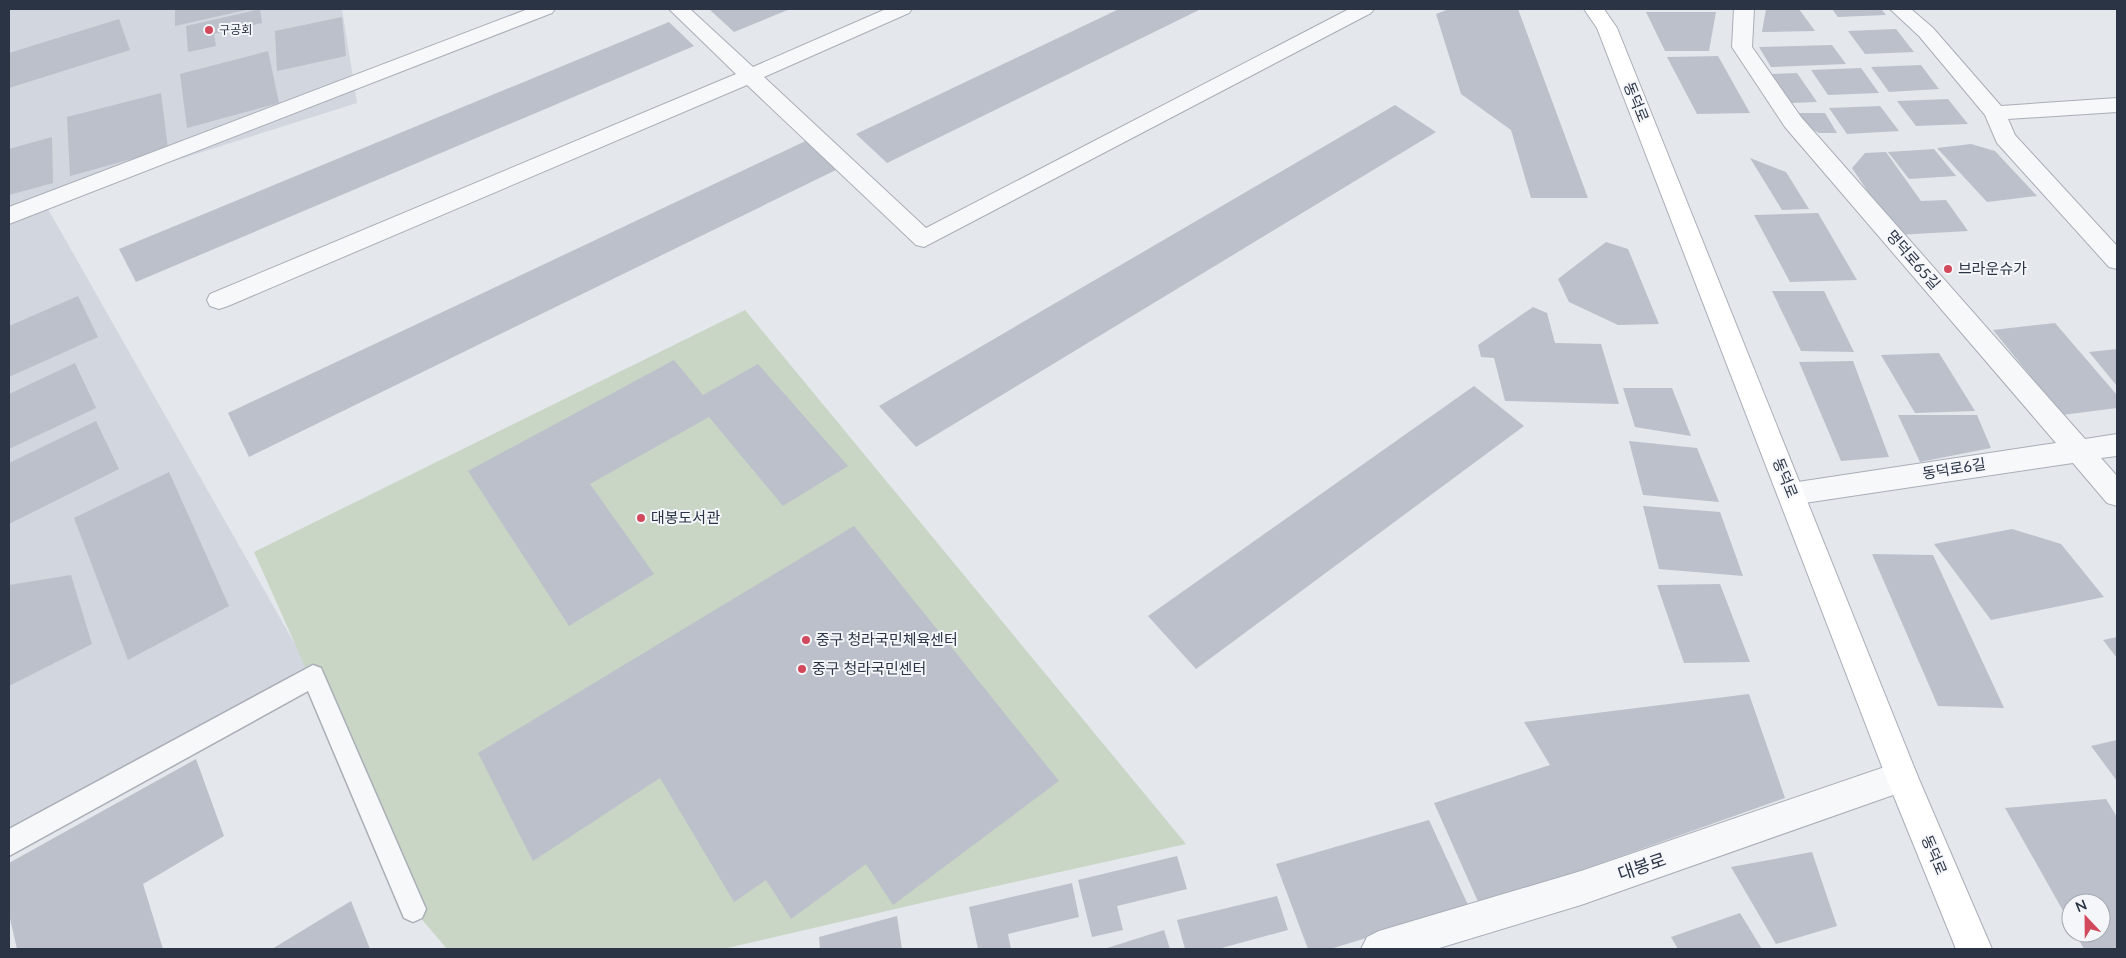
<svg xmlns="http://www.w3.org/2000/svg" width="2126" height="958" viewBox="0 0 2126 958" font-family="Lato,'Noto Sans KR',sans-serif">
	<rect width="100%" height="100%" fill="#e4e7ec"/>
	<path fill="#d2d6de" d="M9,9H342L357,103L44,202L313,676L9,843Z"/>
	<path fill="#c9d6c5" d="M745,310L1186,844L934,900L723,949H447L413,909L254,552Z"/>
	<g fill="#bbc0ca">
		<path d="M175,9H246V10L175,26Z"/>
		<path d="M260,9L262,23L214,34L216,46L188,52L186,26Z"/>
		<path d="M709,9H790L734,32Z"/>
		<path d="M1119,9H1201L887,163L856,134Z"/>
		<path d="M1449,9H1518L1588,198H1531L1511,130L1461,94L1436,14Z"/>
		<path d="M1766,9H1799L1815,31L1762,32Z"/>
		<path d="M1832,9H1881L1886,15L1838,17Z"/>
		<path d="M1646,12H1716L1709,51H1665Z"/>
		<path d="M342,17L346,56L277,71L275,31Z"/>
		<path d="M119,19L130,50L9,88V53Z"/>
		<path d="M669,22L694,46L136,282L119,249Z"/>
		<path d="M1896,29L1914,52L1865,54L1848,31Z"/>
		<path d="M1832,45L1846,64L1771,67L1759,47Z"/>
		<path d="M268,51L279,103L187,128L180,74Z"/>
		<path d="M1718,56L1750,113L1697,114L1667,57Z"/>
		<path d="M1921,65L1939,89L1889,92L1871,67Z"/>
		<path d="M1861,68L1879,93L1828,95L1811,70Z"/>
		<path d="M1797,73L1817,102L1791,103L1771,74Z"/>
		<path d="M161,93L168,149L70,176L67,117Z"/>
		<path d="M1948,99L1968,124L1916,126L1897,101Z"/>
		<path d="M1395,105L1436,132L916,447L879,406Z"/>
		<path d="M1880,106L1899,131L1847,134L1829,108Z"/>
		<path d="M1799,113H1825L1837,133H1819L1808,127Z"/>
		<path d="M52,137L53,183L9,195V149Z"/>
		<path d="M812,138L842,167L249,457L228,413Z"/>
		<path d="M1971,144L1995,151L2037,196L1987,202L1937,148Z"/>
		<path d="M1934,149L1956,176L1909,179L1888,152Z"/>
		<path d="M1886,152L1921,201L1946,200L1968,231L1897,235L1852,168L1865,153Z"/>
		<path d="M1750,158L1786,172L1809,209L1782,210Z"/>
		<path d="M1818,213L1857,280L1790,282L1754,215Z"/>
		<path d="M1606,242L1628,249L1659,324L1618,325L1569,302L1558,279Z"/>
		<path d="M1772,291H1824L1854,352L1801,351Z"/>
		<path d="M78,296L98,337L9,377V326Z"/>
		<path d="M1533,307L1547,313L1555,343L1601,344L1619,404L1505,401L1494,358L1481,357L1478,345Z"/>
		<path d="M2055,323L2117,395V408L2062,415L1993,330Z"/>
		<path d="M2117,349V386L2089,352Z"/>
		<path d="M1939,353L1975,411L1915,413L1881,355Z"/>
		<path d="M674,360L703,395L758,364L848,466L783,506L709,417L590,484L654,574L569,626L468,471Z"/>
		<path d="M1853,361L1889,457L1841,461L1799,362Z"/>
		<path d="M75,363L96,408L9,449V394Z"/>
		<path d="M1474,386L1524,426L1196,669L1148,616Z"/>
		<path d="M1623,388H1672L1691,436L1635,427Z"/>
		<path d="M1898,415H1977L1991,448L1920,462Z"/>
		<path d="M96,421L119,469L9,524V463Z"/>
		<path d="M1629,441L1697,448L1719,502L1643,495Z"/>
		<path d="M169,472L229,606L128,660L74,518Z"/>
		<path d="M1643,506L1720,512L1743,576L1659,569Z"/>
		<path d="M854,526L1059,781L893,905L866,864L791,919L766,880L734,902L660,778L533,861L478,753Z"/>
		<path d="M2012,529L2061,544L2104,597L1991,620L1934,544Z"/>
		<path d="M1872,554L1933,555L2004,708L1938,706Z"/>
		<path d="M71,575L92,644L9,686V585Z"/>
		<path d="M1720,584L1750,662L1684,663L1657,585Z"/>
		<path d="M2117,637V658L2103,640Z"/>
		<path d="M1749,694L1785,798L1480,906L1434,803L1550,765L1524,722Z"/>
		<path d="M2117,740V781L2091,746Z"/>
		<path d="M196,759L224,836L143,884L163,949H17L9,914V863Z"/>
		<path d="M2106,799L2117,817V949H2084L2075,933H2101V903H2071V925L2005,808Z"/>
		<path d="M1429,820L1469,907L1330,949H1308L1276,864Z"/>
		<path d="M1812,852L1837,926L1776,944L1731,867Z"/>
		<path d="M1177,856L1187,889L1117,906L1123,930L1092,937L1078,880Z"/>
		<path d="M1072,883L1079,917L1008,934L1011,949H978L969,907Z"/>
		<path d="M1277,896L1288,930L1218,949H1185L1177,920Z"/>
		<path d="M351,901L370,949H272Z"/>
		<path d="M1740,913L1762,949H1678L1671,937Z"/>
		<path d="M897,916L902,949H820L819,937Z"/>
		<path d="M1164,930L1170,949H1104Z"/>
	</g>
	<g fill="none" stroke-linecap="round" stroke-linejoin="round">
		<g stroke="#a9aeb7" stroke-width="3">
			<path id="lane" d="M313,665L321,668L422,900L426,909L422,918L413,922L404,918L308,691L9,856V829Z"/>
		</g>
		<g stroke="#a9aeb7" stroke-width="2">
			<g id="street">
				<path d="M528,9H555L552,13L9,224V207Z"/>
				<path d="M669,9H690L753,67L886,9H912L909,13L764,77L926,228L1349,9H1374L1371,13L924,247L916,245L747,85L228,306L219,309L210,306L207,300L210,294L736,74Z"/>
				<path d="M1734,9H1754L1752,47L1801,117L2085,439L2117,434V456L2101,458L2117,476V506L2107,503L2073,463L1791,505L1781,502L1777,494L1781,486L1791,483L2056,443L1785,127L1732,47Z"/>
				<path d="M1890,9H1911L1933,28L2001,106L2117,98V112L2008,119L2015,135L2117,246V269L2109,267L1997,143L1985,115L1919,36Z"/>
				<path d="M1902,761L1913,766L1918,777L1913,788L1581,905L1436,949H1361L1367,937L1379,931L1581,871Z"/>
			</g>
		</g>
		<g stroke="#a9aeb7" stroke-width="2">
			<path id="secondary" d="M1584,9H1604L1617,28L1918,777L1992,949H1956L1886,777L1597,28Z"/>
		</g>
		<use href="#lane" fill="#f7f8fa" fill-rule="evenodd"/>
		<use href="#street" fill="#f7f8fa" fill-rule="evenodd"/>
		<use href="#secondary" fill="#fff" fill-rule="evenodd"/>
	</g>
	<g fill="#d1495b" stroke="#f4f6f9" stroke-width="2">
		<circle cx="209" cy="30" r="5"/>
		<circle cx="1948" cy="269" r="5"/>
		<circle cx="641" cy="518" r="5"/>
		<circle cx="806" cy="640" r="5"/>
		<circle cx="802" cy="669" r="5"/>
	</g>
	<g text-anchor="middle" stroke-width="4" stroke-linejoin="round" paint-order="stroke">
		<g font-size="12" fill="#2b3445" stroke="#f4f6f9" text-anchor="start">
			<text x="219" y="34">구공회</text>
		</g>
		<g font-size="15" fill="#2b3445" stroke="#f4f6f9">
			<text transform="translate(1636 102) rotate(68)" y="5">동덕로</text>
			<text transform="translate(1913 260) rotate(49)" y="5">명덕로65길</text>
			<text transform="translate(1954 469) rotate(-9)" y="5">동덕로6길</text>
			<text transform="translate(1785 478) rotate(68)" y="5">동덕로</text>
			<text transform="translate(1934 855) rotate(67)" y="5">동덕로</text>
		</g>
		<g font-size="15" fill="#2b3445" stroke="#f4f6f9" text-anchor="start">
			<text x="1958" y="274">브라운슈가</text>
			<text x="651" y="523">대봉도서관</text>
			<text x="816" y="645">중구 청라국민체육센터</text>
			<text x="812" y="674">중구 청라국민센터</text>
		</g>
		<g font-size="18" fill="#2b3445" stroke="#f4f6f9">
			<text transform="translate(1642 867) rotate(-19)" y="6">대봉로</text>
		</g>
	</g>
	<rect width="2126" height="958" fill="none" stroke="#2b3445" stroke-width="20"/>
	<g transform="translate(2086 918) rotate(338)"><circle r="24" fill="#f4f6f9" stroke="#a4a8b1"/>
	<path d="M0-4L9 19L0 12L-9 19Z" fill="#d1495b"/>
	<text y="-8" font-size="14" font-weight="bold" text-anchor="middle" fill="#2b3445">N</text>
	</g>
</svg>
